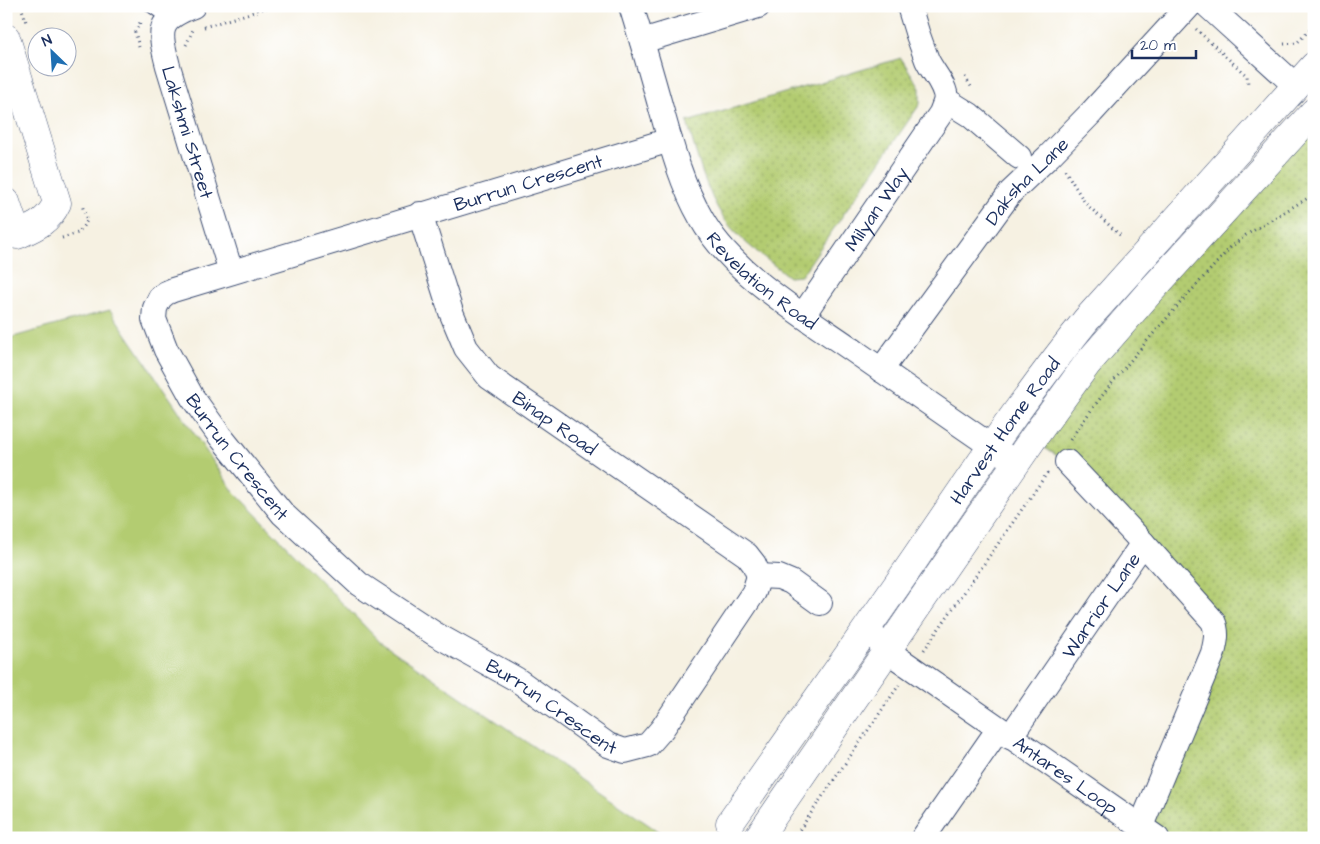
<svg xmlns="http://www.w3.org/2000/svg" width="1320" height="844" viewBox="0 0 1320 844" font-family="'Architects Daughter',sans-serif">
	<defs>
		<pattern id="park-dots" width="8" height="8" patternUnits="userSpaceOnUse" patternTransform="scale(1.25)"><rect width="8" height="8" fill="#b3cc71"/><path d="M2 2h.1M6 6h.1" fill="none" stroke="#91a660" stroke-width="1.8" stroke-linecap="round"/></pattern>
	</defs>
	<rect width="100%" height="100%" fill="#fff"/>
	<filter id="ink" filterUnits="userSpaceOnUse"><feTurbulence type="fractalNoise" baseFrequency=".02" numOctaves="2"/><feDisplacementMap in="SourceGraphic" scale="10" xChannelSelector="R" yChannelSelector="G"/><feConvolveMatrix kernelMatrix="1 2 1 2 8 2 1 2 1" color-interpolation-filters="sRGB"/></filter>
	<filter id="wash" filterUnits="userSpaceOnUse"><feTurbulence type="fractalNoise" baseFrequency=".0096" numOctaves="4" result="noise"/><feDisplacementMap in="SourceGraphic" scale="20" xChannelSelector="R" yChannelSelector="G"/><feGaussianBlur stdDeviation="1.12" result="paint"/><feColorMatrix in="noise" values="0 0 0 0 0 0 0 0 0 0 0 0 0 0 0 0 0 1.4 0 .05"/><feComposite in="paint" operator="in"/></filter>
	<g filter="url(#wash)">
		<rect width="100%" height="100%" fill="#f6f1e2"/>
		<path fill="#b3cc71" stroke="#677e68" d="M110,310L234,492L380,642L668,838H6V339Z"/>
		<g fill="url(#park-dots)" stroke="#677e68">
			<path d="M901,58L920,88V104L801,276L789,277C767,259 742,243 725,220C705,191 697,155 687,122Z"/>
			<path d="M1314,112V838H1157L1141,826L1217,639L1067,462L1032,440Z"/>
		</g>
	</g>
	<g filter="url(#ink)">
		<g fill="none" stroke-linecap="round" stroke-linejoin="round">
			<g stroke="#3c4c72" stroke-width="14">
				<path id="lane" d="M151,6L169,19"/>
			</g>
			<g stroke="#3c4c72" stroke-width="26">
				<g id="street">
					<path id="s1" d="M193,6C156,20 159,31 168,66L231,272"/>
					<path id="s2" d="M631,6C642,41 652,76 662,112C672,148 682,185 701,218C731,273 806,317 857,353C910,390 963,427 1016,463"/>
					<path d="M909,6C914,24 920,42 927,60C933,73 946,85 946,100L970,115L1019,157"/>
					<path d="M1208,6L1296,86"/>
					<path d="M642,41L758,6"/>
					<path id="s3" d="M670,140L173,290L166,293L160,298L155,308L154,319L166,350L192,397L220,436L283,514L359,584L435,634L516,679L608,745L625,751L648,745L662,729L754,592L759,576"/>
					<path id="s4" d="M420,214L451,312L466,348L489,377L747,555L754,564L759,576"/>
					<path id="s5" d="M803,315L941,113L946,100"/>
					<path id="s6" d="M881,370L1011,192L1049,156L1092,112L1189,6"/>
					<path d="M1067,462L1143,543"/>
					<path d="M759,576L779,577L791,582L820,603"/>
					<path id="s7" d="M867,628L886,650L1157,838"/>
					<path id="s8" d="M1010,737L1143,543L1213,621C1218,632 1216,641 1213,653L1141,826"/>
					<path d="M923,838L998,730"/>
				</g>
			</g>
			<g stroke="#3c4c72" stroke-width="29">
				<g id="secondary">
					<path d="M6,38L57,203C48,222 35,227 17,235L6,202"/>
					<path id="s9" d="M730,823C789,739 848,656 906,572C965,486 1022,399 1087,319L1314,66"/>
					<path d="M758,838L1032,440L1087,364L1147,295L1314,112"/>
				</g>
			</g>
			<g stroke="#3c4c72" stroke-width="3" stroke-dasharray="1 4" stroke-linecap="butt">
				<path d="M21,6L27,25"/>
				<path d="M204,27L273,6"/>
				<path d="M1196,29L1247,76L1248,84"/>
				<path d="M1284,44L1297,43L1314,25"/>
				<path d="M186,45L193,30"/>
				<path d="M139,47L135,32L141,21"/>
				<path d="M965,77L972,88"/>
				<path d="M1065,170L1085,203L1121,236"/>
				<path d="M62,238L78,233L87,221L82,205"/>
				<path d="M1070,440C1117,371 1174,310 1230,248L1246,235L1306,199L1314,192"/>
				<path d="M924,650L1048,472"/>
				<path d="M794,838L899,685"/>
			</g>
			<use href="#lane" stroke="#fff" stroke-width="12"/>
			<use href="#street" stroke="#fff" stroke-width="24"/>
			<use href="#secondary" stroke="#fff" stroke-width="28"/>
		</g>
	</g>
	<g text-anchor="middle" stroke-width="4" stroke-linejoin="round" paint-order="stroke">
		<g font-size="19" fill="#1b2f5e" stroke="#fff">
			<text dy="7" stroke="none"><textPath href="#s1" startOffset="146">Lakshmi Street</textPath></text>
			<text transform="translate(528 182) rotate(-17)" y="7">Burrun Crescent</text>
			<text dy="7" stroke="none"><textPath href="#s6" startOffset="239">Daksha Lane</textPath></text>
			<text dy="7" stroke="none"><textPath href="#s5" startOffset="129">Milyan Way</textPath></text>
			<text dy="7" stroke="none"><textPath href="#s2" startOffset="312">Revelation Road</textPath></text>
			<text dy="7" stroke="none"><textPath href="#s4" startOffset="259">Binap Road</textPath></text>
			<text dy="7" stroke="none"><textPath href="#s9" startOffset="479">Harvest Home Road</textPath></text>
			<text dy="7" stroke="none"><textPath href="#s3" startOffset="719">Burrun Crescent</textPath></text>
			<text dy="7" stroke="none"><textPath href="#s8" startOffset="160">Warrior Lane</textPath></text>
			<text dy="7" stroke="none"><textPath href="#s3" startOffset="1124">Burrun Crescent</textPath></text>
			<text dy="7" stroke="none"><textPath href="#s7" startOffset="248">Antares Loop</textPath></text>
		</g>
	</g>
	<rect width="1320" height="844" fill="none" stroke="#fff" stroke-width="25"/>
	<g transform="translate(52 52) rotate(335)"><circle r="24" fill="#ffffff" stroke="#a4acbf"/>
	<path d="M0-4L9 19L0 12L-9 19Z" fill="#1f6fb2"/>
	<text y="-8" font-size="14" font-weight="bold" text-anchor="middle" fill="#1b2f5e">N</text>
	</g>
	<path d="M1132 50v8h64v-8" fill="none" stroke="#1b2f5e" stroke-width="2.5"/>
	<text x="1140" y="50" font-size="15" fill="#1b2f5e" stroke="#ffffff" stroke-width="4" paint-order="stroke">20 m</text>
</svg>
